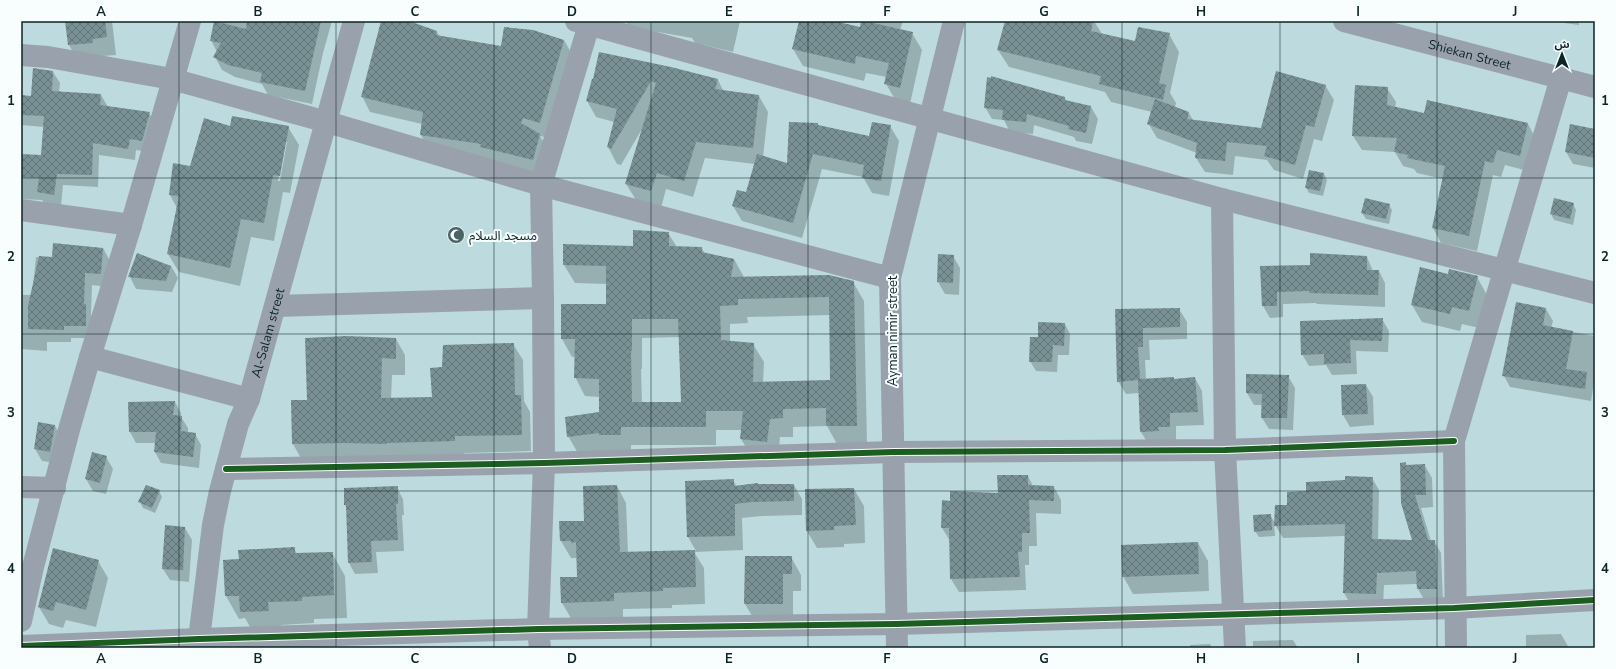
<svg xmlns="http://www.w3.org/2000/svg" width="1616" height="669" viewBox="0 0 1616 669" font-family="'Nunito Sans','Noto Sans Arabic',sans-serif">
	<defs>
		<pattern id="building-cross-hatch" width="8" height="8" patternUnits="userSpaceOnUse"><rect width="8" height="8" fill="#799094"/><path d="M0 0l8 8M0 8l8-8" fill="none" stroke="#627579"/></pattern>
	</defs>
	<rect width="100%" height="100%" fill="#bddbde"/>
	<g fill="#0003" fill-rule="evenodd">
		<path d="M66,21H112L116,55L102,56L79,63L69,45Z"/>
		<path d="M215,21H332L323,53L312,104L268,95L262,84L235,77L222,70L215,57L217,52L211,40Z"/>
		<path d="M382,21H408L437,32L440,37L502,48L564,40L573,56L549,138L540,136L548,150L542,175L429,151L421,135L422,124L370,112L362,96Z"/>
		<path d="M626,21H740L733,52L695,43L692,38L629,27Z"/>
		<path d="M800,21H829L861,29L867,21H903L900,30L912,33L922,50L910,104L896,101L886,84L887,77L866,73L864,81L803,66L793,49Z"/>
		<path d="M1006,21H1094L1102,34L1136,42L1169,34L1179,52L1170,93L1176,103L1175,108L1189,113L1193,120L1262,129L1325,85L1334,100L1322,141L1314,139L1303,179L1274,170L1267,160L1235,156L1233,175L1205,172L1196,158L1197,153L1157,138L1148,123L1152,112L1111,102L1105,92L1009,67L998,50Z"/>
		<path d="M1563,21H1579V25L1564,23Z"/>
		<path d="M53,72L60,83L59,92L101,95L108,107L149,113L156,125L149,152L136,150L135,160L99,155L98,187L63,185L61,206L45,204L42,200L21,199V155L42,156L44,127L21,125V96L32,97Z"/>
		<path d="M592,80H718L724,92L759,96L768,112L763,157L788,164L818,124L819,126L870,137L890,126L899,141L889,196L872,193L863,177L822,169L802,238L742,221L733,206L746,194L755,164L705,158L693,197L666,189L661,208L636,200L626,184L642,129L621,165L617,164L608,147L614,122L596,117L587,101Z"/>
		<path d="M1387,88L1396,102L1395,108L1425,115L1428,101L1528,124L1536,139L1528,171L1505,165L1501,177L1493,175L1477,251L1441,243L1433,228L1443,179L1417,173L1414,169L1403,166L1395,152L1362,150L1353,136Z"/>
		<path d="M1065,98L1067,102L1091,107L1098,119L1092,144L1076,141L1074,137L1034,125L1033,134L1010,132L1004,120L992,119L985,107Z"/>
		<path d="M231,127H288L299,145L290,193L283,192L274,241L251,237L240,286L179,272L168,254L177,208L170,195L191,167ZM285,142H287L280,181H278Z"/>
		<path d="M1595,130V168L1573,164L1566,152Z"/>
		<path d="M1324,174L1327,180L1323,196L1309,193L1306,187Z"/>
		<path d="M1555,199L1573,204L1576,210L1573,225L1554,220L1551,214Z"/>
		<path d="M1389,205L1392,210L1389,224L1366,219L1362,213Z"/>
		<path d="M668,233L677,247L702,248L705,254L734,259L744,277L853,282L864,301L867,444H837L827,426L793,427V437H780L778,460L752,457L741,439L742,430H716V445H631V453L579,455L568,436L600,413V397L585,396L575,377V357H572L562,339L607,305V284L575,283L564,265V245L634,247ZM830,315L831,381L763,383L764,362L753,344L730,342V324L748,323L747,317ZM680,337L682,403H642L641,369H642V338Z"/>
		<path d="M103,248L110,261L108,287L92,285L91,315L92,317L93,338H71V342H47V351L21,349V295H32L36,257L53,258Z"/>
		<path d="M939,255L953,256L960,268L959,295L945,294L938,282Z"/>
		<path d="M1367,257L1373,271H1379L1385,283V307L1317,304L1316,303L1283,304V317L1270,318L1263,306L1261,267L1311,266Z"/>
		<path d="M171,266L178,278L172,292L136,289L130,277Z"/>
		<path d="M1449,275L1477,277L1487,295L1479,328L1462,324L1460,331L1422,322L1412,305Z"/>
		<path d="M1179,309L1187,322V339L1149,340L1150,360H1145L1146,379L1174,380L1195,378L1202,391L1204,425L1176,426V440L1149,445L1141,432L1139,393L1126,394L1118,381L1116,310Z"/>
		<path d="M1546,309L1553,321L1551,328L1595,336V376L1591,401L1510,387L1504,376Z"/>
		<path d="M1382,319L1389,331L1388,352L1356,351L1357,374L1332,375L1326,365L1309,366L1302,354Z"/>
		<path d="M1065,324L1070,334L1069,355H1058L1057,372L1036,371L1030,361L1039,338Z"/>
		<path d="M396,339L405,355V375H392L391,399L433,398L513,344L523,360L524,401L530,412L531,451L464,453V457L302,460L293,444L308,401Z"/>
		<path d="M1288,376L1295,388L1293,430L1269,429L1262,418V405H1254L1247,393Z"/>
		<path d="M1366,385L1373,397L1374,425L1350,427L1343,415L1342,386Z"/>
		<path d="M175,402L181,413V417L188,428V433L195,434L201,445L199,468L161,463L155,452L156,443H136L130,432L129,403Z"/>
		<path d="M55,426L62,438L57,463L42,461L35,449Z"/>
		<path d="M106,457L113,469L106,494L93,491L86,479Z"/>
		<path d="M1405,463L1407,466H1425L1432,478L1433,507L1421,508L1431,541H1434L1441,553L1443,601H1425L1418,589L1417,584L1384,585L1383,606L1351,605L1344,593L1345,536L1283,538L1274,523L1275,536L1259,537L1255,531L1270,515L1275,523L1288,506L1307,492L1346,481L1372,478L1379,490L1378,541H1414Z"/>
		<path d="M1028,476L1033,486L1054,487L1061,500V514L1036,513L1037,546H1029V565H1025L1026,590L959,592L951,579L950,541L942,528L951,502L999,494Z"/>
		<path d="M733,480L737,487L794,485L802,499V515L761,516L742,518L743,550L694,552L704,568L705,604L672,605V608L623,609V618L572,620L562,603L578,577L577,558H571L561,541L585,522L617,486L626,503L628,553L696,551L688,537L686,482Z"/>
		<path d="M397,488L403,499L404,515H402L404,551L376,552L378,573L355,574L349,563L347,509L345,505V489Z"/>
		<path d="M854,489L864,506L865,543L844,544V547L817,548L807,531Z"/>
		<path d="M159,491L162,497L155,513L143,508L140,502Z"/>
		<path d="M185,528L192,540L189,582L170,580L163,569Z"/>
		<path d="M1198,543L1208,561L1209,591L1133,594L1123,576Z"/>
		<path d="M294,548L297,554L332,553L345,576L347,618L314,619V623L281,625V633L254,634L245,618L239,619L226,596L224,561L240,560Z"/>
		<path d="M791,557L801,575V591H793V622L755,621L745,604Z"/>
		<path d="M98,561L108,578L96,627L66,620L63,628L49,624L39,607Z"/>
		<path d="M1561,634L1569,648H1526V635Z"/>
		<path d="M1293,640L1298,648H1253V641Z"/>
		<path d="M1210,644L1212,648H1190V645Z"/>
	</g>
	<g fill="url(#building-cross-hatch)" fill-rule="evenodd">
		<path d="M65,21H105L107,37L93,39V43L68,45Z"/>
		<path d="M214,21L246,29L247,21H321L305,91L260,82L262,73L228,65L213,57L221,43L210,41Z"/>
		<path d="M381,21H409L437,31L436,35L501,46L504,27L533,30L564,40L540,123L523,118L521,123L540,134L533,160L480,147L481,144L420,135L423,112L361,97Z"/>
		<path d="M799,21H834L860,27L861,21H864L913,32L900,88L884,84L889,63L856,56L855,64L792,49Z"/>
		<path d="M1005,21H1093L1091,31L1135,41L1138,27L1170,33L1159,83L1166,85L1163,100L1099,84L1101,76L997,50Z"/>
		<path d="M599,52L671,67L718,79L715,89L759,95L753,148L696,142L684,181L657,173L651,191L625,184L656,83L651,81L611,149L607,147L617,109L586,101L592,79H593Z"/>
		<path d="M33,68L53,71L52,91L101,94L100,105L150,112L142,141L130,139L128,149L93,143L92,175L57,174L54,195L37,192L39,178L21,177V154L41,155L44,116L21,115V95L31,96Z"/>
		<path d="M1276,71L1326,85L1314,127L1306,125L1295,165L1264,156L1267,146L1227,142L1225,161L1195,158L1197,143L1147,124L1155,99L1189,112L1187,119L1261,128Z"/>
		<path d="M991,76L1065,97V100L1091,106L1086,133L1068,129L1069,126L1027,114L1026,122L1002,120L1003,110L984,108L987,77L991,78Z"/>
		<path d="M1355,85L1388,87L1387,105L1424,113L1427,100L1528,123L1520,156L1497,150L1493,163L1485,161L1469,236L1432,228L1445,166L1407,158L1408,155L1394,152L1397,138L1352,136Z"/>
		<path d="M232,116L289,126L280,176L273,175L264,223L241,219L230,268L167,254L179,196L169,195L173,163L190,166L204,118L230,126Z"/>
		<path d="M789,122L818,123V125L869,136L872,122L891,125L881,181L862,178L864,165L813,154L793,223L732,206L737,190L746,192L757,154L787,163Z"/>
		<path d="M1570,124L1595,129V158L1565,152Z"/>
		<path d="M1309,170L1324,173L1320,191L1305,188Z"/>
		<path d="M1365,198L1390,204L1386,219L1361,213Z"/>
		<path d="M1554,198L1574,203L1570,219L1550,214Z"/>
		<path d="M633,230L669,232V246L702,247V252L734,259L731,277L829,275L854,281L857,426H826V408L783,409V418L770,419L767,442L740,439L743,411H706V427H621V435H599V433L567,437L565,417L599,412V379L574,378L575,339H561V304H606V266L563,265V244L633,246ZM829,297L830,380L753,382L754,343L721,340L720,306L738,305V299ZM632,319H678L681,402H632L631,351H632Z"/>
		<path d="M53,243L103,248L101,274L85,273L84,304H86V326H64V330L28,329V306L39,256L52,257Z"/>
		<path d="M137,253L171,266L166,281L128,277Z"/>
		<path d="M1310,253L1367,256V270H1379L1378,295L1309,293V291L1277,292V306H1262L1260,266L1310,265Z"/>
		<path d="M938,254L954,255L953,283L937,282Z"/>
		<path d="M1420,267L1448,274L1449,269L1478,276L1469,311L1452,307L1450,314L1411,305Z"/>
		<path d="M1516,302L1546,308L1543,325L1573,331L1566,369L1587,372L1585,389L1502,376Z"/>
		<path d="M1180,308V327L1143,328V347H1138L1140,379L1174,377V379L1195,377L1198,412L1170,413V427H1158L1159,431L1140,432L1138,380L1117,382L1115,309Z"/>
		<path d="M1383,318L1382,341L1350,340L1351,363L1324,364V354L1301,355L1300,321Z"/>
		<path d="M1038,322L1065,323L1064,346L1053,345L1052,362H1029L1030,337H1038Z"/>
		<path d="M346,336L396,338V359L382,358L381,398L432,397L430,368L442,367L443,345L514,343L515,395H521L522,435L455,436V441L387,443V444L345,443L292,444L291,400H307L305,338Z"/>
		<path d="M1246,374L1289,375L1287,418H1261L1262,394L1246,393Z"/>
		<path d="M1366,384L1368,414L1342,415L1341,385Z"/>
		<path d="M175,401L173,415L182,416L181,431L196,433L193,457L154,452L156,432H129L128,402Z"/>
		<path d="M38,422L55,425L50,452L34,449Z"/>
		<path d="M92,452L107,456L100,483L85,479Z"/>
		<path d="M1406,462V465L1425,464L1426,495H1415L1428,540H1435L1437,589H1417L1416,571L1377,573L1376,594L1343,593L1345,524L1274,526L1275,505H1287V492L1306,491V482L1345,480V476L1373,477L1372,539L1412,540L1401,503L1400,463Z"/>
		<path d="M997,475H1028V485L1054,486V501L1029,500L1030,533H1022V552H1018L1020,577L950,579L949,528H941L942,500L950,501V491L998,493Z"/>
		<path d="M734,479V486L758,483V484H794V501L752,502L735,504V536L687,537L685,481Z"/>
		<path d="M146,485L160,490L152,508L138,502Z"/>
		<path d="M617,485L620,552L695,550L696,587L663,588V591L614,593V601L561,603L560,577H577L576,542L571,543V541H560L559,521H584L583,486Z"/>
		<path d="M398,486V504H396L398,540L371,541L372,562L348,563L346,505H344V488Z"/>
		<path d="M854,488L856,525L834,526V530L806,531L805,489Z"/>
		<path d="M1271,514L1272,530L1254,532L1253,515Z"/>
		<path d="M165,525L185,527L183,570L162,569Z"/>
		<path d="M1198,542L1199,574L1122,577L1121,545Z"/>
		<path d="M295,547V553L333,552L334,595L302,597V601L268,602L269,611L240,612L239,596H225L223,560L239,559L238,550Z"/>
		<path d="M53,548L99,560L86,610L56,602L53,611L38,607Z"/>
		<path d="M745,556H792V574H783V604H744Z"/>
	</g>
	<g fill="none" stroke-linecap="round" stroke-linejoin="round">
		<g stroke="#99a2ac" stroke-width="22">
			<path d="M576,21L1222,199L1595,293"/>
			<path id="s1" d="M1344,21L1595,87"/>
			<path d="M21,55L48,57L172,79L327,122L541,185L890,278"/>
			<path d="M1222,199L1225,450L1235,648"/>
			<path d="M21,210L131,225"/>
			<path d="M276,306L543,298"/>
			<path d="M90,357L249,399"/>
			<path d="M226,469L544,463L893,452L1225,450L1454,441"/>
			<path d="M21,487L55,488"/>
			<path d="M21,621L33,567L70,426L90,357L131,225L190,21"/>
			<path d="M21,646L199,639L538,629L896,624L1454,608L1595,600"/>
			<path id="s2" d="M199,648V639L213,525L220,491L238,424L249,399L354,21"/>
			<path d="M540,648L538,629L544,463L543,298L541,185L590,21"/>
			<path d="M897,648L890,278L954,21"/>
			<path d="M1456,648L1454,441L1561,78"/>
		</g>
		<g stroke="#f8fdfe" stroke-width="8">
			<g id="cycleway">
				<path d="M226,469L544,463L893,452L1225,450L1454,441"/>
				<path d="M21,646L199,639L538,629L896,624L1454,608L1595,600"/>
			</g>
		</g>
		<use href="#cycleway" stroke="#1b5e20" stroke-width="6"/>
	</g>
	<path fill="none" stroke="#0d2426" stroke-width="1" stroke-opacity="0.55" d="M179,21V648M336,21V648M494,21V648M651,21V648M808,21V648M965,21V648M1122,21V648M1280,21V648M1437,21V648M21,178H1595M21,334H1595M21,491H1595"/>
	<defs>
		<g id="mosque-disc" transform="scale(0.9)"><circle r="9.5" fill="#4b6466" stroke="#f8fdfe"/><path d="M3.5-4.9A6 6 0 1 0 3.5 4.9A5 5 0 1 1 3.5-4.9Z" fill="#fff"/></g>
	</defs>
	<g fill-rule="evenodd">
		<use href="#mosque-disc" x="456" y="235"/>
	</g>
	<g text-anchor="middle" stroke-width="4" stroke-linejoin="round" paint-order="stroke">
		<g font-size="13" fill="#0d2426" stroke="#f8fdfe">
			<text dy="5" stroke="none"><textPath href="#s1" startOffset="130">Shiekan Street</textPath></text>
			<text transform="translate(892 331) rotate(-90)" y="5">Ayman nimir street</text>
			<text dy="5" stroke="none"><textPath href="#s2" startOffset="324">Al-Salam street</textPath></text>
		</g>
		<g font-size="13" fill="#0d2426" stroke="#f8fdfe" text-anchor="start">
			<text x="469" y="240">مسجد السلام</text>
		</g>
	</g>
	<rect width="1616" height="669" fill="none" stroke="#f8fdfe" stroke-width="44"/>
	<g transform="translate(1562 54)" stroke="#f8fdfe" stroke-width="3" paint-order="stroke">
	<path d="M0-3L7 15L0 10L-7 15Z" fill="#0d2426"/>
	<text y="-6" font-size="11" font-weight="bold" text-anchor="middle" fill="#0d2426">ش</text>
	</g>
	<rect x="22" y="22" width="1572" height="625" fill="none" stroke="#0d2426" stroke-width="1.5"/>
	<g font-size="13" text-anchor="middle" font-weight="bold" fill="#0d2426">
		<text x="101" y="16">A</text>
		<text x="258" y="16">B</text>
		<text x="415" y="16">C</text>
		<text x="572" y="16">D</text>
		<text x="729" y="16">E</text>
		<text x="887" y="16">F</text>
		<text x="1044" y="16">G</text>
		<text x="1201" y="16">H</text>
		<text x="1358" y="16">I</text>
		<text x="1515" y="16">J</text>
		<text x="11" y="105">1</text>
		<text x="1605" y="105">1</text>
		<text x="11" y="261">2</text>
		<text x="1605" y="261">2</text>
		<text x="11" y="417">3</text>
		<text x="1605" y="417">3</text>
		<text x="11" y="573">4</text>
		<text x="1605" y="573">4</text>
		<text x="101" y="663">A</text>
		<text x="258" y="663">B</text>
		<text x="415" y="663">C</text>
		<text x="572" y="663">D</text>
		<text x="729" y="663">E</text>
		<text x="887" y="663">F</text>
		<text x="1044" y="663">G</text>
		<text x="1201" y="663">H</text>
		<text x="1358" y="663">I</text>
		<text x="1515" y="663">J</text>
	</g>
</svg>
